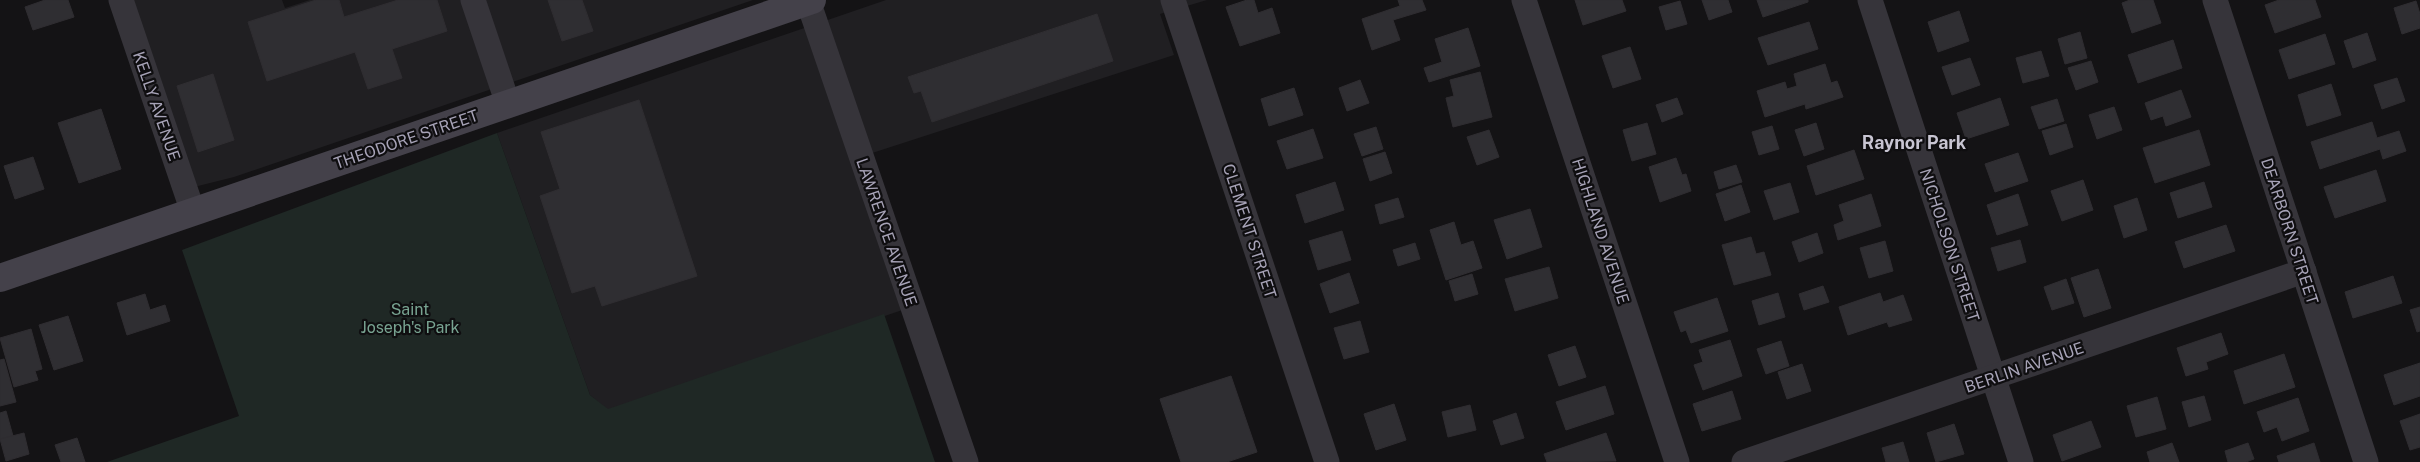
<svg xmlns="http://www.w3.org/2000/svg" width="2420" height="462" viewBox="0 0 2420 462" font-family="'Public Sans',sans-serif">
	<rect width="100%" height="100%" fill="#141315"/>
	<g fill="#201f22">
		<path d="M110,0H282L285,8L310,0H753L234,177L178,191Z"/>
		<path d="M886,0H1207L1160,14L1174,55L866,155L920,304L608,410L590,395L497,133Z"/>
	</g>
	<path fill="#1f2825" d="M497,133L590,395L608,409L884,314L935,462H107L239,416L182,250Z"/>
	<g fill="#2f2e32" stroke="#2f2d31">
		<path d="M45,0H68L74,17L33,30L25,7Z"/>
		<path d="M316,0H339L344,17L398,0H437L447,31L392,49L402,78L368,89L355,52L267,81L248,22Z"/>
		<path d="M548,0H582L593,31L562,41Z"/>
		<path d="M1247,0H1254L1258,13L1272,8L1280,33L1240,46L1226,7Z"/>
		<path d="M1398,0H1422L1426,10L1393,20L1400,40L1372,50L1362,19L1400,6Z"/>
		<path d="M1575,0H1622L1626,11L1583,25Z"/>
		<path d="M1702,0H1728L1732,12L1709,20Z"/>
		<path d="M1757,0H1808V2L1763,17Z"/>
		<path d="M2130,0H2153L2161,23L2132,33L2122,3Z"/>
		<path d="M2279,0H2315L2321,17L2275,33L2265,5Z"/>
		<path d="M1680,1L1687,24L1666,30L1659,7Z"/>
		<path d="M2416,1L2420,14V28L2402,34L2394,8Z"/>
		<path d="M1959,11L1969,41L1938,52L1928,22Z"/>
		<path d="M1097,14L1113,61L932,122L921,91L914,93L908,77Z"/>
		<path d="M1809,22L1818,49L1768,65L1758,38Z"/>
		<path d="M1468,28L1480,66L1429,82L1424,68L1442,62L1435,39Z"/>
		<path d="M2080,32L2087,58L2065,64L2058,39Z"/>
		<path d="M2367,33L2376,60L2353,68L2344,41Z"/>
		<path d="M2325,34L2335,64L2289,79L2279,50Z"/>
		<path d="M2173,40L2182,68L2138,83L2128,55Z"/>
		<path d="M1630,47L1641,79L1613,88L1602,56Z"/>
		<path d="M2041,51L2049,76L2023,83L2016,58Z"/>
		<path d="M1970,58L1980,85L1952,95L1942,67Z"/>
		<path d="M2091,61L2098,82L2076,90L2068,68Z"/>
		<path d="M1825,64L1831,83L1837,81L1843,97L1806,109L1805,104L1765,117L1757,91L1785,82L1787,89L1797,86L1794,74Z"/>
		<path d="M1480,72L1492,117L1453,127L1446,98L1454,96L1450,80Z"/>
		<path d="M213,74L234,140L198,152L177,86Z"/>
		<path d="M2397,78L2405,101L2382,109L2374,85Z"/>
		<path d="M1360,80L1369,103L1347,111L1339,88Z"/>
		<path d="M2331,84L2341,115L2307,126L2298,95Z"/>
		<path d="M1294,88L1303,115L1269,126L1261,99Z"/>
		<path d="M2181,90L2191,117L2166,126L2163,116L2151,120L2145,103Z"/>
		<path d="M1677,98L1683,114L1662,122L1656,105Z"/>
		<path d="M2000,98L2009,125L1966,139L1957,113Z"/>
		<path d="M2057,99L2064,121L2039,129L2031,107Z"/>
		<path d="M639,100L697,276L602,306L595,286L572,293L540,196L560,189L541,132Z"/>
		<path d="M2114,107L2122,130L2097,139L2089,115Z"/>
		<path d="M101,109L121,169L79,183L58,123Z"/>
		<path d="M2372,122L2377,138L2399,131L2406,151L2383,159L2380,149L2320,169L2311,142Z"/>
		<path d="M1647,123L1656,154L1632,161L1623,130Z"/>
		<path d="M1816,123L1824,149L1804,156L1795,130Z"/>
		<path d="M2066,124L2073,147L2050,155L2042,131Z"/>
		<path d="M1772,126L1779,149L1759,155L1752,132Z"/>
		<path d="M1376,127L1383,149L1362,156L1354,134Z"/>
		<path d="M1313,129L1323,158L1287,169L1277,141Z"/>
		<path d="M1489,130L1499,157L1477,165L1467,137Z"/>
		<path d="M2199,130L2210,165L2155,183L2143,148Z"/>
		<path d="M1854,150L1864,179L1816,195L1807,166Z"/>
		<path d="M1385,152L1392,173L1370,181L1363,159Z"/>
		<path d="M2018,153L2028,181L1995,192L1985,164Z"/>
		<path d="M33,157L44,189L15,199L4,166Z"/>
		<path d="M1676,158L1682,175L1686,174L1691,191L1660,202L1649,167Z"/>
		<path d="M1736,165L1742,182L1719,189L1714,172Z"/>
		<path d="M2376,170L2386,201L2335,218L2324,187Z"/>
		<path d="M2083,180L2093,210L2062,221L2051,191Z"/>
		<path d="M1335,182L1344,210L1305,223L1296,195Z"/>
		<path d="M2204,182L2212,207L2178,218L2170,193Z"/>
		<path d="M1790,183L1799,212L1774,220L1764,191Z"/>
		<path d="M1741,185L1750,212L1725,221L1716,194Z"/>
		<path d="M1871,194L1881,226L1838,240L1834,225L1844,221L1839,205Z"/>
		<path d="M2018,194L2028,225L1997,235L1987,205Z"/>
		<path d="M1398,198L1404,217L1380,224L1375,205Z"/>
		<path d="M2137,198L2147,230L2124,238L2114,206Z"/>
		<path d="M1530,209L1542,247L1507,259L1494,220Z"/>
		<path d="M1454,222L1461,245L1473,241L1482,268L1446,280L1430,230Z"/>
		<path d="M2226,225L2235,251L2184,268L2175,242Z"/>
		<path d="M1342,231L1351,260L1318,270L1309,241Z"/>
		<path d="M1817,233L1823,253L1799,262L1792,242Z"/>
		<path d="M1751,237L1756,254L1764,252L1771,275L1734,285L1722,245Z"/>
		<path d="M2020,240L2026,262L1998,271L1991,248Z"/>
		<path d="M1885,241L1893,271L1869,278L1860,248Z"/>
		<path d="M1415,243L1420,259L1398,266L1393,250Z"/>
		<path d="M1549,267L1558,298L1515,311L1505,279Z"/>
		<path d="M2098,269L2111,308L2084,317L2071,278Z"/>
		<path d="M1349,273L1359,303L1330,313L1320,284Z"/>
		<path d="M1472,274L1478,294L1455,301L1449,281Z"/>
		<path d="M2393,276L2402,303L2353,318L2345,292Z"/>
		<path d="M2066,279L2074,303L2052,310L2044,287Z"/>
		<path d="M1823,286L1829,302L1804,310L1799,294Z"/>
		<path d="M1778,293L1785,317L1759,325L1752,301Z"/>
		<path d="M1880,293L1883,302L1903,295L1912,320L1889,327L1887,322L1848,335L1839,307Z"/>
		<path d="M145,294L150,310L165,305L170,321L127,335L117,303Z"/>
		<path d="M1717,298L1728,331L1691,343L1686,330L1681,332L1674,312Z"/>
		<path d="M2420,307V331L2417,332L2410,310Z"/>
		<path d="M68,316L83,361L54,370L39,325Z"/>
		<path d="M1360,321L1369,352L1344,359L1334,328Z"/>
		<path d="M31,329L42,369L35,371L38,380L14,387L0,338Z"/>
		<path d="M2221,333L2228,354L2206,362L2208,369L2186,376L2177,348Z"/>
		<path d="M1730,340L1742,376L1703,390L1694,365L1703,362L1699,350Z"/>
		<path d="M1781,341L1789,366L1766,374L1757,349Z"/>
		<path d="M1575,346L1586,377L1559,386L1548,355Z"/>
		<path d="M2284,354L2295,387L2244,404L2234,371Z"/>
		<path d="M4,359L16,402L0,406V360Z"/>
		<path d="M2420,363V396L2394,405L2384,375Z"/>
		<path d="M1802,364L1811,391L1787,399L1778,372Z"/>
		<path d="M1231,376L1257,452L1227,462H1181L1160,399Z"/>
		<path d="M1605,386L1614,414L1566,430L1556,402Z"/>
		<path d="M1732,391L1741,419L1702,431L1693,404Z"/>
		<path d="M2204,396L2211,420L2189,427L2182,402Z"/>
		<path d="M2157,397L2166,429L2136,437L2127,406Z"/>
		<path d="M2298,398L2309,431L2282,441L2277,427L2264,432L2257,412Z"/>
		<path d="M1394,404L1406,440L1376,450L1364,414Z"/>
		<path d="M1470,405L1476,430L1448,437L1442,412Z"/>
		<path d="M6,411L13,436L0,440V413Z"/>
		<path d="M1516,413L1524,438L1501,445L1493,421Z"/>
		<path d="M2420,414V447L2410,450L2400,421Z"/>
		<path d="M2091,421L2101,447L2062,461L2053,435Z"/>
		<path d="M1954,424L1964,454L1936,462L1927,433Z"/>
		<path d="M24,433L29,454L6,461L0,439Z"/>
		<path d="M1606,433L1616,461L1547,462L1544,454Z"/>
		<path d="M77,438L85,462H61L55,445Z"/>
		<path d="M1903,442L1909,462H1886L1882,448Z"/>
		<path d="M2172,443L2179,462H2150L2147,452Z"/>
		<path d="M2248,443L2254,459L2246,462H2228L2225,451Z"/>
		<path d="M2314,443L2320,462H2279L2277,456Z"/>
	</g>
	<g fill="none" stroke-linecap="round" stroke-linejoin="round">
		<g stroke="#36343a" stroke-width="25">
			<path d="M121,0L193,212"/>
			<path d="M473,0L508,104"/>
			<path d="M1173,0L1327,462"/>
			<path d="M1524,0L1677,462"/>
			<path d="M1870,0L2021,462"/>
			<path d="M2215,0L2366,462"/>
			<path d="M808,1L966,462"/>
			<path d="M1744,462L2304,271"/>
		</g>
		<path stroke="#44414a" stroke-width="28" d="M0,278L812,0"/>
	</g>
	<g text-anchor="middle" stroke-width="4.5" stroke-linejoin="round" paint-order="stroke">
		<g font-size="16" fill="#a7a3b7" stroke="#0f0e10">
			<text transform="translate(157 106) rotate(71)" y="6">KELLY AVENUE</text>
			<text transform="translate(406 139) rotate(-19)" y="6">THEODORE STREET</text>
			<text transform="translate(1250 231) rotate(72)" y="6">CLEMENT STREET</text>
			<text transform="translate(1601 231) rotate(72)" y="6">HIGHLAND AVENUE</text>
			<text transform="translate(2290 231) rotate(72)" y="6">DEARBORN STREET</text>
			<text transform="translate(887 232) rotate(71)" y="6">LAWRENCE AVENUE</text>
			<text transform="translate(1950 245) rotate(72)" y="6">NICHOLSON STREET</text>
			<text transform="translate(2024 367) rotate(-19)" y="6">BERLIN AVENUE</text>
		</g>
		<g font-size="16" fill="#78a391" stroke="#0f0e10">
			<text x="410" y="315">Saint<tspan x="410" dy="18">Joseph's Park</tspan></text>
		</g>
		<g font-size="18" font-weight="bold" fill="#c8c5d2" stroke="#0f0e10">
			<text x="1914" y="149">Raynor Park</text>
		</g>
	</g>
</svg>
